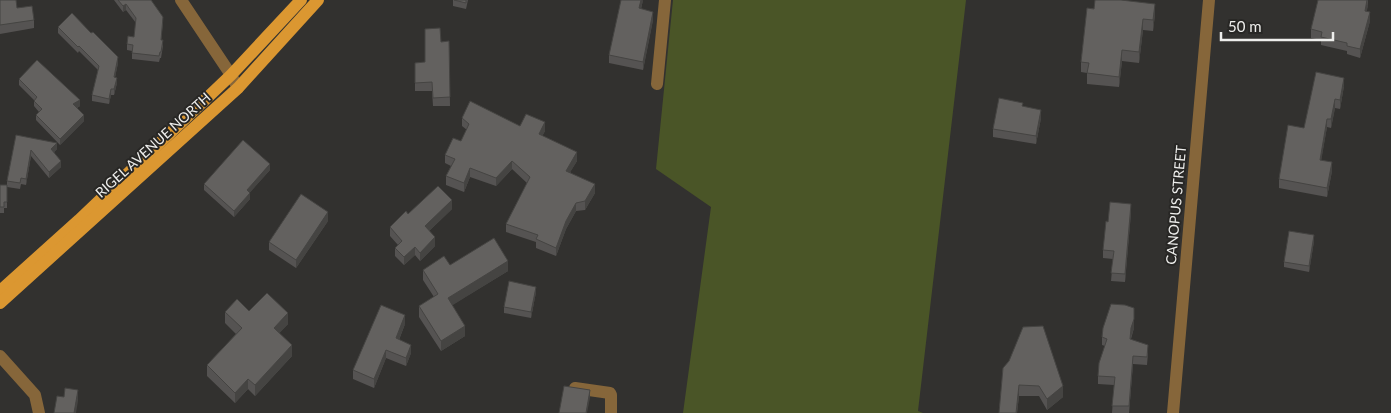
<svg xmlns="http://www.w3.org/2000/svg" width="1391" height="413" viewBox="0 0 1391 413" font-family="Lato,sans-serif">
	<rect width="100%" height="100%" fill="#32312f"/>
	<path fill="#4a5527" d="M673,0H966L918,411L923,413H683L711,207L656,169Z"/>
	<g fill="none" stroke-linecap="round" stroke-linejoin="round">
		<g stroke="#86663a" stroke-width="12">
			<path d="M181,0L231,75L238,88"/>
			<path d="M657,84L665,0"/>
			<path d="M0,356L35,395L39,413"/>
			<path d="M575,388L610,393L611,395V413"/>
			<path d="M1173,413L1209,0"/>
		</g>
		<g stroke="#db9731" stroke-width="12">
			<path d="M0,291L79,220L231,75L301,0"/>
			<path d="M0,303L238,88L318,0"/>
		</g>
	</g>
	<g fill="#555352">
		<path d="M0,0L17,8L34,20V28L0,34Z"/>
		<path d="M114,0H151L163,23L161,40L163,46L161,58H160L159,62L132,59V51L127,50V44L134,37L136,23L126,10L123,12Z"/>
		<path d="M453,0H468L466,9L453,6Z"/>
		<path d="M643,0L641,9L653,20L643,70L609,63V55Z"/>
		<path d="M1368,0V6L1366,11L1370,21L1360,58L1347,54V51L1321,45V40L1311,38V29Z"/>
		<path d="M1087,8L1155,14L1153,31L1143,30L1139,63L1122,61L1119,87L1087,84V73L1081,72V62Z"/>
		<path d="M58,27L118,63L115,77L117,83L114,95H111L109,104L92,101V95L98,70L79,51L78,53L58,33Z"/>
		<path d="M449,41L450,106H433L432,91H415V63L425,62L441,42Z"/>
		<path d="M19,79L80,106L77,108L84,121L60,145L36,120V115L39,112L34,106V100L19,85Z"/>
		<path d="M1344,86L1340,109L1335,108L1331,128L1327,127L1321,160L1332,171L1327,197L1279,188V179L1304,128Z"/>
		<path d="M1023,106L1041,118L1036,144L993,137V129Z"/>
		<path d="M462,118L520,126L545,131L542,136L577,161L570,172L595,193L585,210L576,211L566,229L556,256L536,248V242L506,232V224L527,183L512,169L496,186L470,177L464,192L446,185V176L451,166L445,163V155L461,141L467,130L462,126Z"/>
		<path d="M16,135L57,149L54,152L61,167L49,178L31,156L26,185L21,184L20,189L7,187V181Z"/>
		<path d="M270,170L250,192V199L234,217L204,190V184Z"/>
		<path d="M0,185H7V208H4V213H0Z"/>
		<path d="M452,209L429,231L435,246L420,261L415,255L404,265L395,256V248L398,245L390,236V227L408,214Z"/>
		<path d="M1131,213L1125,282L1111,281L1113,259L1103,258V250L1108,222Z"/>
		<path d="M328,221L296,268L269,250V242Z"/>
		<path d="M1314,241L1309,272L1284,267V262Z"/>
		<path d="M450,265L508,271L452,305L465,336L441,351L419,317V306L434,297L423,280V270Z"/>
		<path d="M536,292L531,318L504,313V307Z"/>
		<path d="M249,311L288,324L279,333L292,356L255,396L248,389L235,403L207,376V365L236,334L225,323V312Z"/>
		<path d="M405,324L399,340L411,353L406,366L386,358L374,388L353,379V370Z"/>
		<path d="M1134,328L1131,339L1148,353L1147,365L1133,364L1129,413H1112L1114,385L1098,384V376L1105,346L1102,345V337Z"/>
		<path d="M1003,368L1063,397L1047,410L1039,396H1019L1017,413H999Z"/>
	</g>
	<g fill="#454442">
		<path d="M641,0H643L639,17V8Z"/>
		<path d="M1367,0L1368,6L1365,19V11Z"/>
		<path d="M126,4V10L123,12V6Z"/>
		<path d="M1155,4V14L1153,31V20Z"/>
		<path d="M653,12V20L643,70V62Z"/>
		<path d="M1370,12V21L1360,58V49Z"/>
		<path d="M1143,19V30L1139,63V52Z"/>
		<path d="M1122,50V61L1119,87V77Z"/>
		<path d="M118,57V63L114,83V77Z"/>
		<path d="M117,78V83L114,95V89Z"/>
		<path d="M1344,78V86L1340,109V100Z"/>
		<path d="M111,89V95L109,104V99Z"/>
		<path d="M1335,99V108L1331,128V119Z"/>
		<path d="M80,100V106L73,110V104Z"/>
		<path d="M1041,110V118L1036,144V136Z"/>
		<path d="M84,115V121L60,145V139Z"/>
		<path d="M1327,119V127L1320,168V160Z"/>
		<path d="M545,122V131L539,143V134Z"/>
		<path d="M57,143V149L51,155V149Z"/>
		<path d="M31,150V156L26,185V179Z"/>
		<path d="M577,152V161L566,179V171Z"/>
		<path d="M61,161V167L49,178V172Z"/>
		<path d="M512,161V169L496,186V178Z"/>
		<path d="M1332,162V171L1327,197V188Z"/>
		<path d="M270,164V170L247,196V190Z"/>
		<path d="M470,168V177L464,192V183Z"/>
		<path d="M595,184V193L585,210V201Z"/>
		<path d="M250,193V199L234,217V211Z"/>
		<path d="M452,200V209L425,235V226Z"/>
		<path d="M576,203V211L566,229L556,256V248L566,221Z"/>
		<path d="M1131,204V213L1125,282V274Z"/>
		<path d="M328,212V221L296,268V260Z"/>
		<path d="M1314,235V241L1309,272V266Z"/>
		<path d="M435,237V246L420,261V253Z"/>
		<path d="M415,247V255L404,265V257Z"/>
		<path d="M508,261V271L448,308V298Z"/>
		<path d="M536,287V292L531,318V312Z"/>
		<path d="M1134,308V328L1131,337L1130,347L1131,328Z"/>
		<path d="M288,313V324L274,339V328Z"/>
		<path d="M405,315V324L396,347V338Z"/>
		<path d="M465,326V336L441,351V341Z"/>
		<path d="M292,345V356L255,396V385Z"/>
		<path d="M411,345V353L406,366V358Z"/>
		<path d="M386,350V358L374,388V379Z"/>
		<path d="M1133,356V364L1129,413V406Z"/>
		<path d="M248,379V389L235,403V393Z"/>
		<path d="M1019,385V396L1017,413H1016Z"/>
		<path d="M1063,386V397L1047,410V399Z"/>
		<path d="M78,390V401L76,413H74Z"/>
		<path d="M590,390V398L587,413H586Z"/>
	</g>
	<g fill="#63615f" stroke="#454442">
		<path d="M0,0H16L17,8L32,6L34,20L0,25Z"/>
		<path d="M118,0H151L163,17L161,40H163L161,52H160L159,56L132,53L133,45L127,44L128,36L134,37L136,18L126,4L123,6Z"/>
		<path d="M454,0H466V3Z"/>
		<path d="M621,0H641L639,8L653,12L643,62L609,55Z"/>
		<path d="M1095,0H1121L1155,4L1153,20L1143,19L1139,52L1122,50L1119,77L1087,73L1089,63L1081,62L1087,8L1094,9Z"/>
		<path d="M1318,0H1367L1365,11L1370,12L1360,49L1347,46V43L1321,37L1322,32L1311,29Z"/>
		<path d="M72,13L91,33L93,32L118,57L114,77L117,78L114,89H111L109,99L92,95L99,66L79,46L78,47L58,27Z"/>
		<path d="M440,28L441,42L449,41L450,97L433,98L432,82L415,83V63L425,62V29Z"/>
		<path d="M37,60L80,100L73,104L84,115L60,139L36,115L42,109L34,101L37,97L19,79Z"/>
		<path d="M1316,72L1344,78L1340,100L1335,99L1331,119H1327L1320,160L1332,162L1327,188L1279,179L1288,125L1304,128Z"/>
		<path d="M999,98L1023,103L1022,106L1041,110L1036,136L993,129Z"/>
		<path d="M470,101L520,126L526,114L545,122L539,134L577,152L566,171L595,184L585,201L576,203L566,221L556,248L536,239L538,235L506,224L530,177L512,161L496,178L470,168L464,183L446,176L455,159L445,155L453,138L461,141L469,124L462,118Z"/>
		<path d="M16,135L57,143L51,149L61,161L49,172L31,150L26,179L21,178L20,183L7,181Z"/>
		<path d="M243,140L270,164L247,190L250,193L234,211L204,184Z"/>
		<path d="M0,185H7V202H4V207H0Z"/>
		<path d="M438,186L452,200L425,226L435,237L420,253L415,247L404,257L395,248L402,241L390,227L406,211L408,214Z"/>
		<path d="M301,194L328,212L296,260L269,242Z"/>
		<path d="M1110,202L1131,204L1125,274L1111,273L1114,251L1103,250L1106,221L1108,222Z"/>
		<path d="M1289,231L1314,235L1309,266L1284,262Z"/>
		<path d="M494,238L508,261L448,298L465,326L441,341L419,306L438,294L423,270L444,256L450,265Z"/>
		<path d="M509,281L536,287L531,312L504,307Z"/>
		<path d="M267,293L288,313L274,328L292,345L255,385L248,379L235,393L207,365L242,328L225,312L237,299L249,311Z"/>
		<path d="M1111,304L1125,305L1134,308V319L1131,328L1130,339L1148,345L1147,357L1133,356L1129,406H1112L1115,377L1098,376L1099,363L1107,339L1102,337L1103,328Z"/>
		<path d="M381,305L405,315L396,338L411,345L406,358L386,350L374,379L353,370Z"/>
		<path d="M1043,326L1063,386L1047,399L1039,386L1019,385L1016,413H999L1003,368L1009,361L1023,327Z"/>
		<path d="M564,386L590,390L586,413H559Z"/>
		<path d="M65,388L78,390L74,413H54L57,396L64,397Z"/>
	</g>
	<g text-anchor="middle" stroke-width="4" stroke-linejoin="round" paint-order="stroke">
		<g font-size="14" fill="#eeeeec" stroke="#282725">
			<text transform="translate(153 145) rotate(-42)" y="5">RIGEL AVENUE NORTH</text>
			<text transform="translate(1176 205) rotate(-85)" y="5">CANOPUS STREET</text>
		</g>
	</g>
	<path d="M1221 32v8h112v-8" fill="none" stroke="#eeeeec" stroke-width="2.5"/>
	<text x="1228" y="32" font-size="15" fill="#eeeeec" stroke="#282725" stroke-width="4" paint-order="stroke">50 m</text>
</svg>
